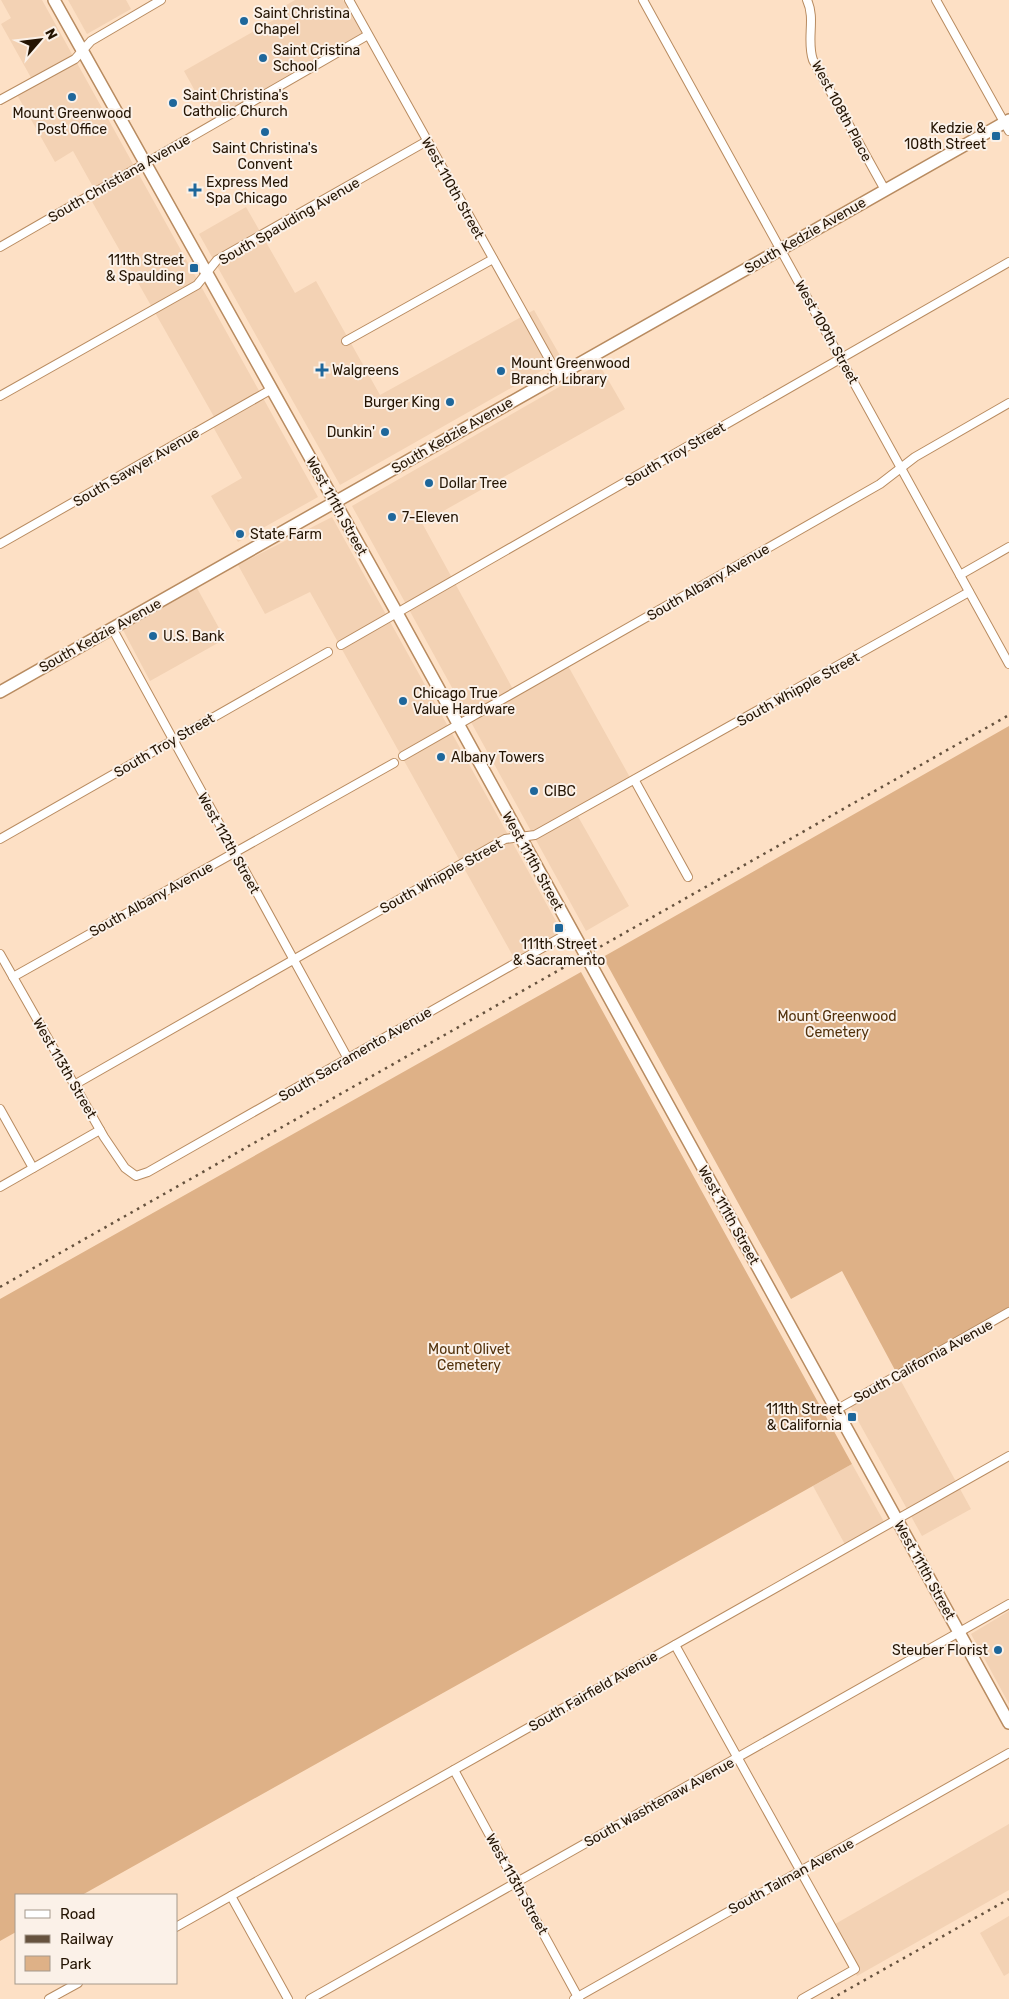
<svg xmlns="http://www.w3.org/2000/svg" width="1009" height="1999" viewBox="0 0 1009 1999" font-family="Rubik,sans-serif">
	<rect width="100%" height="100%" fill="#fde0c5"/>
	<g fill="#f3d2b4">
		<path d="M1,0H42L318,497L238,542L211,496L242,478L212,425L217,422L90,198L97,194L73,151L55,162L16,93L34,83L1,24L11,18Z"/>
		<path d="M68,0H126L131,9L87,34Z"/>
		<path d="M295,0H343L362,34L211,120L184,71L286,13L283,7Z"/>
		<path d="M246,207L295,293L316,281L380,395L534,310L562,359L340,485L199,234Z"/>
		<path d="M599,364L625,409L422,523L515,693L567,664L632,781L576,813L629,906L586,931L352,506Z"/>
		<path d="M332,517L562,932L514,958L310,592L265,614L238,565Z"/>
		<path d="M197,588L225,639L150,681L123,630Z"/>
		<path d="M896,1372L971,1509L922,1536L846,1399Z"/>
		<path d="M852,1464L888,1529L848,1550L813,1486Z"/>
		<path d="M1009,1611V1704L971,1634Z"/>
		<path d="M1009,1824V1890L857,1976L830,1927Z"/>
		<path d="M1009,1916V1973L1004,1976L980,1933Z"/>
	</g>
	<g fill="#deb187">
		<path d="M1009,726V1308L896,1372L842,1271L791,1299L603,957Z"/>
		<path d="M581,972L852,1464L82,1895H16V1932L0,1941V1299Z"/>
	</g>
	<g fill="none" stroke-linecap="round" stroke-linejoin="round">
		<g stroke="#b88b60" stroke-width="10">
			<g id="street">
				<path d="M349,0L558,375"/>
				<path d="M643,0L1009,664"/>
				<path d="M807,0C816,19 806,40 813,60L885,190"/>
				<path d="M936,0L1009,131"/>
				<path d="M0,100L75,59L91,41L161,0"/>
				<path d="M0,247L368,35"/>
				<path d="M346,341L493,259"/>
				<path d="M0,396L197,285L217,260L427,141"/>
				<path d="M0,544L272,389"/>
				<path d="M960,575L1009,547"/>
				<path d="M112,628L347,1057"/>
				<path d="M341,645L1009,262"/>
				<path d="M403,756L880,484L915,457L1009,403"/>
				<path d="M635,781L688,877"/>
				<path d="M0,839L328,652"/>
				<path d="M0,954L104,1137L125,1168L136,1176L148,1172L572,931"/>
				<path d="M13,977L394,763"/>
				<path d="M74,1085L505,839L535,835L969,592"/>
				<path d="M0,1109L33,1168"/>
				<path d="M0,1187L100,1130"/>
				<path d="M836,1410L1009,1312"/>
				<path d="M675,1645L855,1969L802,1999"/>
				<path d="M454,1770L579,1999"/>
				<path d="M231,1896L288,1999"/>
				<path d="M176,1927L1009,1456"/>
				<path d="M49,1999L78,1983"/>
				<path d="M310,1999L1009,1604"/>
				<path d="M574,1999L1009,1753"/>
			</g>
		</g>
		<g stroke="#b88b60" stroke-width="14">
			<g id="secondary">
				<path d="M54,0L397,613L1009,1723"/>
				<path d="M0,692L1009,120"/>
			</g>
		</g>
		<use href="#street" stroke="#fff" stroke-width="8"/>
		<use href="#secondary" stroke="#fff" stroke-width="11"/>
		<g stroke="#66523e" stroke-width="2.5" stroke-dasharray="2.5 5" stroke-linecap="butt">
			<path d="M0,1287L1009,715"/>
			<path d="M831,1999L1009,1899"/>
		</g>
	</g>
	<g fill="#1e679b" stroke="#fbf1e8" stroke-width="2">
		<circle cx="244" cy="21" r="5"/>
		<circle cx="263" cy="58" r="5"/>
		<circle cx="72" cy="97" r="5"/>
		<circle cx="173" cy="103" r="5"/>
		<circle cx="265" cy="132" r="5"/>
		<rect x="991" y="131" width="10" height="10" rx="2.5"/>
		<path d="M192.5 182.5h5v5h5v5h-5v5h-5v-5h-5v-5h5z"/>
		<rect x="189" y="263" width="10" height="10" rx="2.5"/>
		<path d="M319.5 362.5h5v5h5v5h-5v5h-5v-5h-5v-5h5z"/>
		<circle cx="501" cy="371" r="5"/>
		<circle cx="450" cy="402" r="5"/>
		<circle cx="385" cy="432" r="5"/>
		<circle cx="429" cy="483" r="5"/>
		<circle cx="392" cy="517" r="5"/>
		<circle cx="240" cy="534" r="5"/>
		<circle cx="153" cy="636" r="5"/>
		<circle cx="403" cy="701" r="5"/>
		<circle cx="441" cy="757" r="5"/>
		<circle cx="534" cy="791" r="5"/>
		<rect x="554" y="923" width="10" height="10" rx="2.5"/>
		<rect x="847" y="1412" width="10" height="10" rx="2.5"/>
		<circle cx="998" cy="1650" r="5"/>
	</g>
	<g text-anchor="middle" stroke-width="4" stroke-linejoin="round" paint-order="stroke">
		<g font-size="14" fill="#241403" stroke="#fbf1e8" text-anchor="start">
			<text x="254" y="18">Saint Christina<tspan x="254" dy="16">Chapel</tspan></text>
			<text x="273" y="55">Saint Cristina<tspan x="273" dy="16">School</tspan></text>
			<text x="183" y="100">Saint Christina's<tspan x="183" dy="16">Catholic Church</tspan></text>
			<text x="72" y="118" text-anchor="middle">Mount Greenwood<tspan x="72" dy="16">Post Office</tspan></text>
			<text x="986" y="133" text-anchor="end">Kedzie &amp;<tspan x="986" dy="16">108th Street</tspan></text>
			<text x="265" y="153" text-anchor="middle">Saint Christina's<tspan x="265" dy="16">Convent</tspan></text>
			<text x="206" y="187">Express Med<tspan x="206" dy="16">Spa Chicago</tspan></text>
			<text x="184" y="265" text-anchor="end">111th Street<tspan x="184" dy="16">&amp; Spaulding</tspan></text>
			<text x="511" y="368">Mount Greenwood<tspan x="511" dy="16">Branch Library</tspan></text>
			<text x="332" y="375">Walgreens</text>
			<text x="440" y="407" text-anchor="end">Burger King</text>
			<text x="375" y="437" text-anchor="end">Dunkin'</text>
			<text x="439" y="488">Dollar Tree</text>
			<text x="402" y="522">7-Eleven</text>
			<text x="250" y="539">State Farm</text>
			<text x="163" y="641">U.S. Bank</text>
			<text x="413" y="698">Chicago True<tspan x="413" dy="16">Value Hardware</tspan></text>
			<text x="451" y="762">Albany Towers</text>
			<text x="544" y="796">CIBC</text>
			<text x="559" y="949" text-anchor="middle">111th Street<tspan x="559" dy="16">&amp; Sacramento</tspan></text>
			<text x="842" y="1414" text-anchor="end">111th Street<tspan x="842" dy="16">&amp; California</tspan></text>
			<text x="988" y="1655" text-anchor="end">Steuber Florist</text>
		</g>
		<g font-size="14" fill="#241403" stroke="#fbf1e8">
			<text transform="translate(842 111) rotate(62)" y="5">West 108th Place</text>
			<text transform="translate(119 178) rotate(-30)" y="5">South Christiana Avenue</text>
			<text transform="translate(453 188) rotate(61)" y="5">West 110th Street</text>
			<text transform="translate(289 221) rotate(-30)" y="5">South Spaulding Avenue</text>
			<text transform="translate(805 235) rotate(-30)" y="5">South Kedzie Avenue</text>
			<text transform="translate(827 332) rotate(61)" y="5">West 109th Street</text>
			<text transform="translate(452 435) rotate(-30)" y="5">South Kedzie Avenue</text>
			<text transform="translate(675 454) rotate(-30)" y="5">South Troy Street</text>
			<text transform="translate(136 467) rotate(-30)" y="5">South Sawyer Avenue</text>
			<text transform="translate(337 506) rotate(61)" y="5">West 111th Street</text>
			<text transform="translate(708 582) rotate(-30)" y="5">South Albany Avenue</text>
			<text transform="translate(100 635) rotate(-29)" y="5">South Kedzie Avenue</text>
			<text transform="translate(798 689) rotate(-29)" y="5">South Whipple Street</text>
			<text transform="translate(164 745) rotate(-30)" y="5">South Troy Street</text>
			<text transform="translate(229 843) rotate(61)" y="5">West 112th Street</text>
			<text transform="translate(533 861) rotate(61)" y="5">West 111th Street</text>
			<text transform="translate(441 876) rotate(-29)" y="5">South Whipple Street</text>
			<text transform="translate(151 899) rotate(-29)" y="5">South Albany Avenue</text>
			<text transform="translate(355 1054) rotate(-30)" y="5">South Sacramento Avenue</text>
			<text transform="translate(65 1068) rotate(60)" y="5">West 113th Street</text>
			<text transform="translate(729 1215) rotate(61)" y="5">West 111th Street</text>
			<text transform="translate(923 1361) rotate(-29)" y="5">South California Avenue</text>
			<text transform="translate(925 1570) rotate(61)" y="5">West 111th Street</text>
			<text transform="translate(593 1691) rotate(-30)" y="5">South Fairfield Avenue</text>
			<text transform="translate(659 1802) rotate(-29)" y="5">South Washtenaw Avenue</text>
			<text transform="translate(791 1876) rotate(-29)" y="5">South Talman Avenue</text>
			<text transform="translate(517 1884) rotate(61)" y="5">West 113th Street</text>
		</g>
		<g font-size="14" fill="#52310b" stroke="#fbf1e8">
			<text x="837" y="1021">Mount Greenwood<tspan x="837" dy="16">Cemetery</tspan></text>
			<text x="469" y="1354">Mount Olivet<tspan x="469" dy="16">Cemetery</tspan></text>
		</g>
	</g>
	<rect x="15" y="1894" width="162" height="90" fill="#fbf1e8" stroke="#a5998c"/>
	<rect x="25" y="1910" width="25" height="8" fill="#ffffff" stroke="#a5998c"/>
	<text x="60" y="1919" font-size="15" fill="#241403">Road</text>
	<rect x="25" y="1935" width="25" height="8" fill="#66523e" stroke="#a5998c"/>
	<text x="60" y="1944" font-size="15" fill="#241403">Railway</text>
	<rect x="25" y="1956" width="25" height="15" fill="#deb187" stroke="#a5998c"/>
	<text x="60" y="1969" font-size="15" fill="#241403">Park</text>
	<g transform="translate(40 40) rotate(62)" stroke="#fbf1e8" stroke-width="4" paint-order="stroke">
	<path d="M0-4L9 19L0 12L-9 19Z" fill="#241403"/>
	<text y="-8" font-size="14" font-weight="bold" text-anchor="middle" fill="#241403">N</text>
	</g>
</svg>
